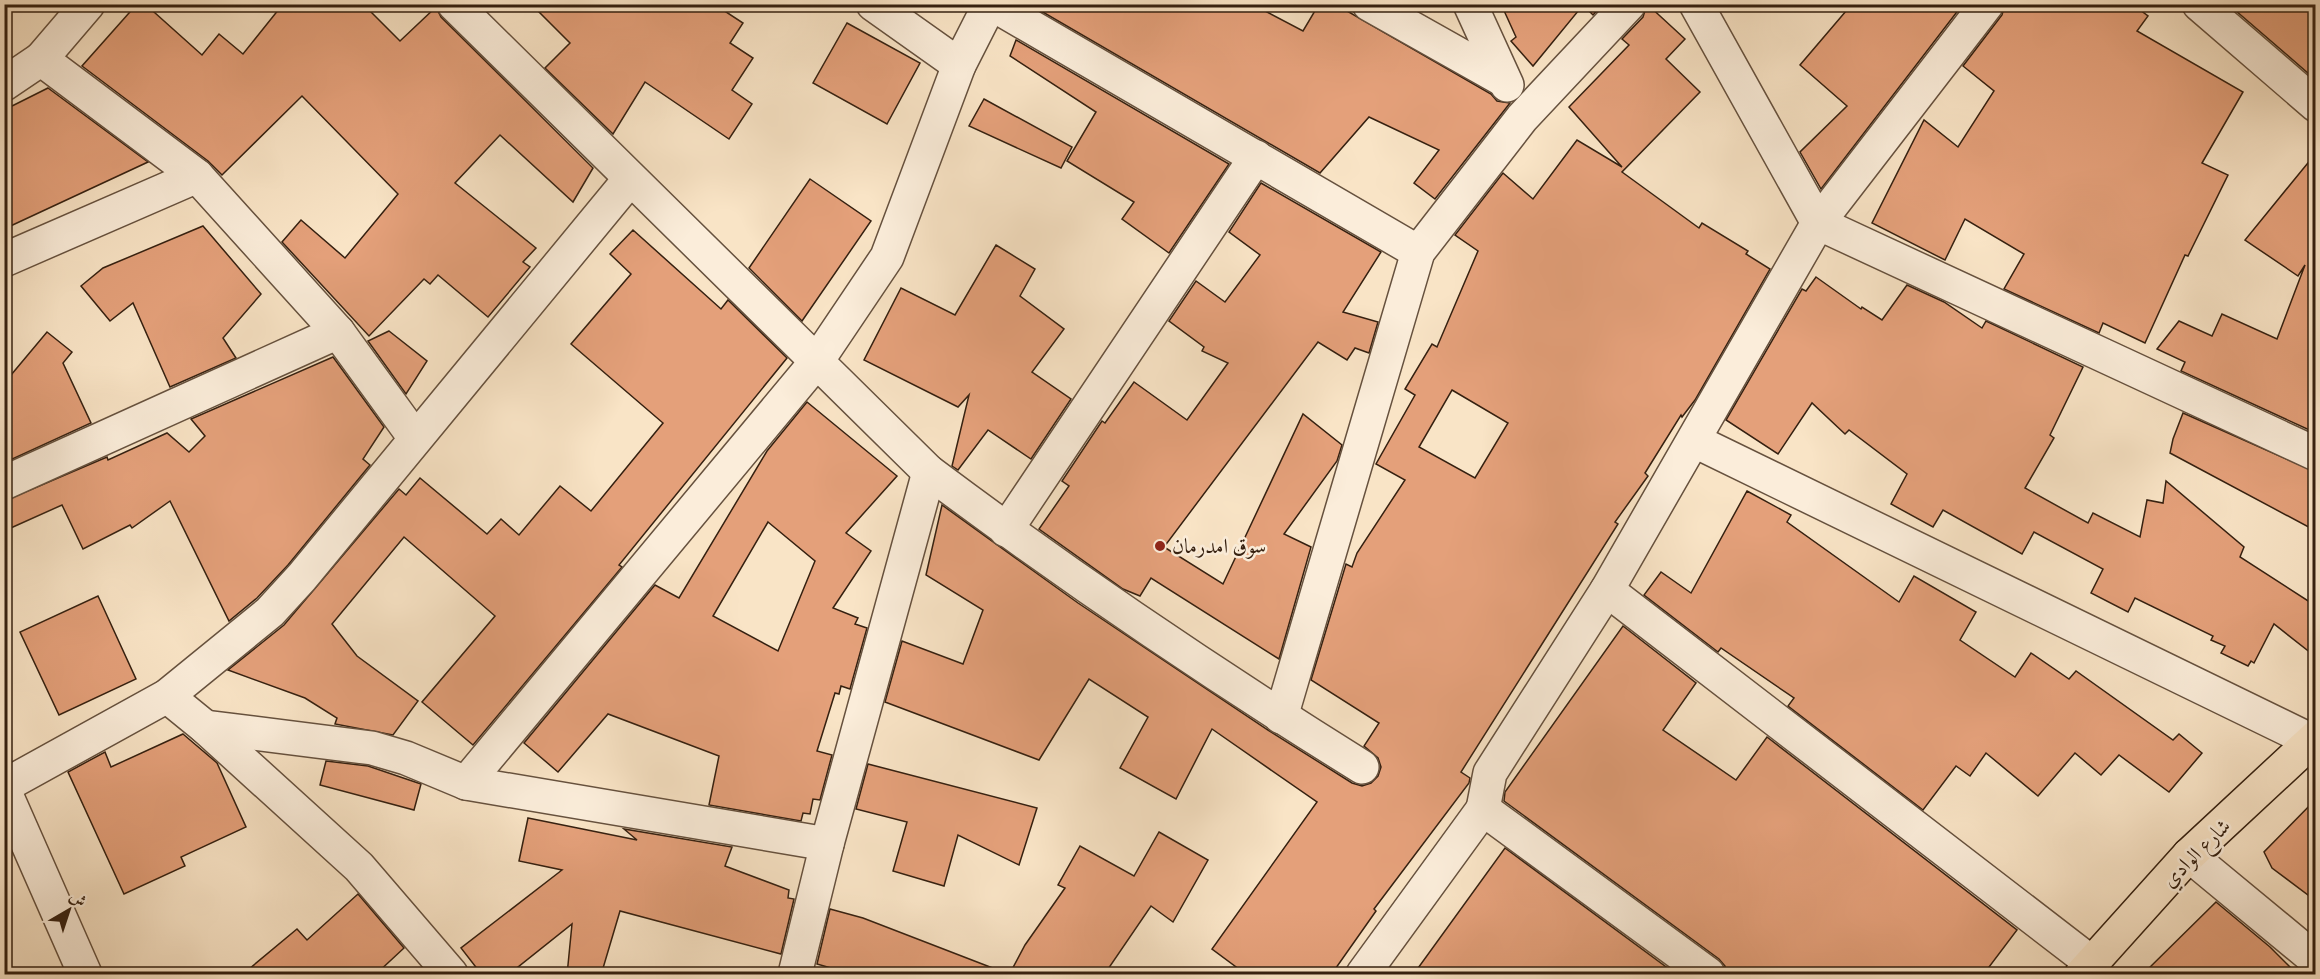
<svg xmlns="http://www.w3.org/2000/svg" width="2320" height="979" viewBox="0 0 2320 979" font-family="'Gentium Book Plus',Amiri,serif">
	<rect width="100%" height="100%" fill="#f9e4c6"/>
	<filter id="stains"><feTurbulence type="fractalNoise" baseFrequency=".00333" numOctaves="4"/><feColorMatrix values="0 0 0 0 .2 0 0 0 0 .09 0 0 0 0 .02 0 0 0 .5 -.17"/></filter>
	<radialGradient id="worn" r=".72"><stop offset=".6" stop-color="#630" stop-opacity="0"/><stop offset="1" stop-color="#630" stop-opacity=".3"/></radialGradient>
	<g fill="#e4a07a" stroke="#352010" stroke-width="1.5" fill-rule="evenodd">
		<path d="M137,4H145L202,55L219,34L243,54L283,4H363L400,41L436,7L441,17L593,168L573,202L500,135L455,183L536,248L523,262L530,267L488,317L438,275L430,284L424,279L369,336L282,242L301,220L345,258L398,194L302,96L222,175L208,161L82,66Z"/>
		<path d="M531,4H714L743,23L730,43L753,58L732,90L752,104L729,139L645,82L613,134L545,68L570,43Z"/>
		<path d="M1036,4H1252L1303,31L1319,4H1335L1491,94L1497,101L1510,103L1435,199L1414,183L1439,150L1369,117L1320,173L1034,7Z"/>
		<path d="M1501,4H1603L1593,15L1583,5L1533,66L1511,41L1516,37Z"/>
		<path d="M1647,4L1685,39L1666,59L1700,92L1622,172L1699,228L1702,223L1748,251L1746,254L1770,269L1695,400L1682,417L1681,415L1645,473L1648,476L1615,522L1618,524L1461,772L1470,778L1469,783L1374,909L1376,911L1331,975H1247L1212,949L1317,802L1212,729L1176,799L1120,768L1148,717L1089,679L1039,760L885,702L902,641L963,664L983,610L926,575L942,505L1078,603L1268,730L1352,783L1362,786L1371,783L1378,776L1381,767L1378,758L1364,746L1379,723L1311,680L1346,564L1352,567L1357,553L1405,480L1376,464L1415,395L1405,389L1432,344L1437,347L1478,251L1455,235L1503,173L1533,199L1577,140L1622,167L1569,107L1629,45L1622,39L1643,17ZM1452,390L1508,423L1475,478L1419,447Z"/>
		<path d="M1852,4H1963L1821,189L1800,152L1847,106L1800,65Z"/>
		<path d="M2005,4H2132L2148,16L2137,31L2243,92L2202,163L2228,175L2188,256L2185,255L2145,343L2103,323L2099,333L2004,289L2024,254L1965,219L1945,260L1872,223L1924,120L1958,147L1994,91L1963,66L2002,15Z"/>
		<path d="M2228,4H2316V80Z"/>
		<path d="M847,23L920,63L887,124L813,83Z"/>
		<path d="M1016,40L1229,164L1169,253L1122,219L1134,202L1067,161L1096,112L1010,56Z"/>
		<path d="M48,88L148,162L4,229V110Z"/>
		<path d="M984,99L1072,147L1061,168L969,126Z"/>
		<path d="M2316,153V433L2181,371L2185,362L2157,349L2179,321L2212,336L2222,314L2277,339L2305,265L2298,276L2245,240Z"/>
		<path d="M810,179L871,221L802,321L749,268Z"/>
		<path d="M1261,183L1381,252L1343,312L1378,322L1369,353L1355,348L1347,360L1318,342L1164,547L1223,584L1303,414L1342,445L1337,461L1284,534L1311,547L1279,659L1151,578L1140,596L1123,589L1039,529L1069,486L1062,481L1102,421L1105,423L1134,382L1187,420L1228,363L1202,351L1204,347L1169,321L1196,281L1225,302L1260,255L1229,232Z"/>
		<path d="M203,226L261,294L223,338L236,358L170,387L133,303L110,321L81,286L103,268Z"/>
		<path d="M633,230L721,309L728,300L787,358L619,565L622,567L473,745L422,702L495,616L404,537L332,624L357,656L418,701L393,735L335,724L337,718L305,698L228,670L284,625L399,489L406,495L420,478L487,534L501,519L519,535L560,486L591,511L663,423L571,344L631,274L610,254Z"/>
		<path d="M996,245L1035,269L1020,296L1064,329L1032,372L1071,399L1031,459L988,430L958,470L952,466L969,395L958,407L864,360L901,288L955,315Z"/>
		<path d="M1816,277L1861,309L1862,307L1882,320L1907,285L1944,302L1982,328L1986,321L2083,367L2050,435L2054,438L2025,488L2088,523L2093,513L2140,537L2147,500L2163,503L2166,481L2244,547L2240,557L2316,606V657L2274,624L2254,663L2251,661L2248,666L2221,653L2225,646L2211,640L2213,636L2135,598L2128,612L2091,593L2103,569L2034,532L2022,554L1943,510L1933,527L1891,504L1907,474L1849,430L1845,434L1812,403L1778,454L1726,420L1802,289L1806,291Z"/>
		<path d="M389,331L427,361L406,394L368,341Z"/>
		<path d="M47,332L72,352L63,363L91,423L8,461L4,453V377L11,375Z"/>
		<path d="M333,357L384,427L363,459L370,465L288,565L257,598L229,621L170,501L132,528L130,525L83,549L62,505L4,531V501L107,457L108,460L167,433L189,452L205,436L191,419Z"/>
		<path d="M807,402L897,476L846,533L871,551L833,608L858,618L855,624L867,628L850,689L841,686L839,694L835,693L817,751L832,755L820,800L813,799L810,814L803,813L801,821L709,805L719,756L608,714L558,772L524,743L655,585L679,598L767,451ZM768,522L815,561L778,651L713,616Z"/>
		<path d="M2183,413L2316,472V531L2170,453L2173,439Z"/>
		<path d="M1747,491L1791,515L1787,522L1899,602L1914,576L1976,612L1960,640L2015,677L2031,653L2069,679L2076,671L2173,740L2179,734L2202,753L2169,792L2119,755L2101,775L2075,753L2038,796L1986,753L1970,776L1956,766L1923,810L1788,706L1794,698L1721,648L1718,652L1644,595L1661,572L1691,593Z"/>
		<path d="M98,596L136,679L59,715L20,632Z"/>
		<path d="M1623,626L1696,683L1663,730L1736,780L1767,737L2017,930L1983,975H1726L1725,966L1719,959L1504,801L1505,792Z"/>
		<path d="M183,734L217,763L246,827L181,857L185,866L124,894L68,772L105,752L111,767Z"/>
		<path d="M326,761L368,766L421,784L414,810L320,785Z"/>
		<path d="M868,764L1037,808L1019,865L958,835L944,886L893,871L907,822L856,809Z"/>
		<path d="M2316,799V901L2272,868L2264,852Z"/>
		<path d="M528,818L637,840L624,829L732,847L725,866L789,890L788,898L794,899L781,954L620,911L601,975H567L572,924L508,975H482L461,948L562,870L519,861Z"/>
		<path d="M1159,832L1208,860L1173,922L1151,906L1104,975H1009L1025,945L1065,888L1058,885L1080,846L1134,876Z"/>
		<path d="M1505,848L1677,975H1413Z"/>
		<path d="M358,894L404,948L376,974H243L297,929L307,940Z"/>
		<path d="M2216,902L2270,947L2298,975H2142Z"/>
		<path d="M830,909L863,918L1003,972L1002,975H855L817,964Z"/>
	</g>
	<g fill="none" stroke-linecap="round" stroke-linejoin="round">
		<g stroke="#66513e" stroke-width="36">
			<g id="minor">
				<path d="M454,4L929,472C1069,577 1214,675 1362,767"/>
				<path d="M873,4L959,65"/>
				<path d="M992,4L1418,252"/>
				<path d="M1369,4L1504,80"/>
				<path d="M1470,4L1507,85"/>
				<path d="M1696,4L1818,223L2316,454"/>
				<path d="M2199,4L2316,105"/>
				<path d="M41,59L88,4"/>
				<path d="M4,84L41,59L197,176L338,332L415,438"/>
				<path d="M4,260L197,176"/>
				<path d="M1695,441L2312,741"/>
				<path d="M4,483L338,332"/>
				<path d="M1006,530L1256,157"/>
				<path d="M1607,590L2093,964"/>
				<path d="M167,696L205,727L359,867L451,974"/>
				<path d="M1281,717L1418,252L1522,118L1629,4"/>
				<path d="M205,727L372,748L406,758L466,783L827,844"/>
				<path d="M466,783L817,361L887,257L959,65L990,4"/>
				<path d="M4,786L167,696L270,612L302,577L630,179"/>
				<path d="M4,790L85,974"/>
				<path d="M2189,855L2316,960"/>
				<path d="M795,974L827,844L929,472"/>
				<path d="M1363,974L1483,809"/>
				<path d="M1708,974L1483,809L1490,773L1607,590L1818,223L1987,4"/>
			</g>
		</g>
		<g stroke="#352010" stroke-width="36">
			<path id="major" d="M2082,974L2189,855L2316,737"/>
		</g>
		<use href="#minor" stroke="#fbedda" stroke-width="33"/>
		<use href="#major" stroke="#f9e4c6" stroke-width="33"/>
	</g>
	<circle fill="#8f2418" stroke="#fbedda" stroke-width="2" cx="1160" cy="546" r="6"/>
	<g text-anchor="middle" stroke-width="5" stroke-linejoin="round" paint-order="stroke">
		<g font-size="21" fill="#352010" stroke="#fbedda" text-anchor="start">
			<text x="1172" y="553">سوق امدرمان</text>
		</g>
		<g font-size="21" fill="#352010" stroke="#fbedda">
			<text transform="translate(2196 853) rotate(-45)" y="7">شارع الوادي</text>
		</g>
	</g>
	<rect width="2320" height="979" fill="none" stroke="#f9e4c6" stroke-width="24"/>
	<rect x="6" y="6" width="2308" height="967" fill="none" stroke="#352010" stroke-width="3"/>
	<rect x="12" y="12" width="2296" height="955" fill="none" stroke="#352010" stroke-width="1.5"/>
	<g transform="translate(69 910) rotate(39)" stroke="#fbedda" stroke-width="4.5" paint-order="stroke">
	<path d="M0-4.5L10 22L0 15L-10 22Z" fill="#352010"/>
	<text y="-9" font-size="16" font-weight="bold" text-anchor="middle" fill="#352010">ش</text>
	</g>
	<rect width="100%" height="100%" filter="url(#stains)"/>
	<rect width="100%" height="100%" fill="url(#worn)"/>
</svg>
